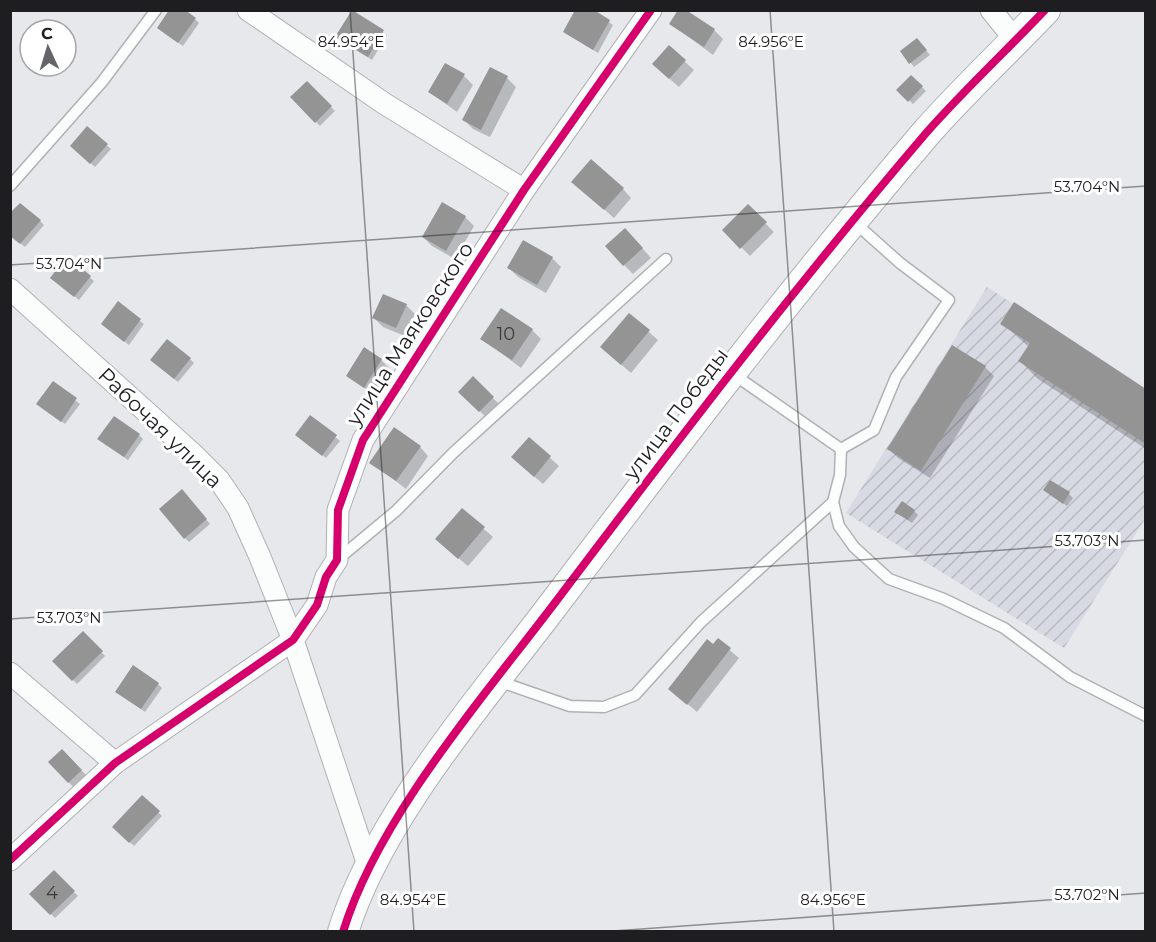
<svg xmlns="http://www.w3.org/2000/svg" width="1156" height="942" viewBox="0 0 1156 942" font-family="Montserrat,sans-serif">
	<defs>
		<pattern id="industrial-furrows" width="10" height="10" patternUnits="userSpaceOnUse" patternTransform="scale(1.5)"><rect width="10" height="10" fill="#d7d9e3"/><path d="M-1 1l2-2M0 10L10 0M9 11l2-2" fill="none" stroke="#b8bac2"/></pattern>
	</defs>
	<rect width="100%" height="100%" fill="#e7e8ec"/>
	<path fill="url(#industrial-furrows)" d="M987,287L1145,389V519L1064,648L846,513Z"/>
	<g fill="#0003">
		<path d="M591,10L613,25L598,53L565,32Z"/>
		<path d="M352,12L387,35L372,60L341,41Z"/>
		<path d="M195,19L199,23L183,46L163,32Z"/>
		<path d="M671,24L714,30L723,39L713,55Z"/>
		<path d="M921,44L930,55L914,67L902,52Z"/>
		<path d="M669,47L694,70L679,87L663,73Z"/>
		<path d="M490,69L507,78L516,87L490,137L473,129L464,120Z"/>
		<path d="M464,76L473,85L457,112L429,92Z"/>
		<path d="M912,77L926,91L913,104L898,90Z"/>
		<path d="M307,83L335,111L320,126L292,97Z"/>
		<path d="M87,128L111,149L95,167L76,150Z"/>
		<path d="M623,189L631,198L614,218L582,190Z"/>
		<path d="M748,206L774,232L750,256L724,230Z"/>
		<path d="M465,217L474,226L455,259L432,246L423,237Z"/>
		<path d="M40,221L44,225L25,247L10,235Z"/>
		<path d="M634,239L651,258L633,274L624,265Z"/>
		<path d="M67,258L94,281L79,300L56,281Z"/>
		<path d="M552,258L561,267L546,293L518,277L509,268Z"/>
		<path d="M118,304L144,324L129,345L107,328Z"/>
		<path d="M406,305L415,314L405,336L383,327L374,318Z"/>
		<path d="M629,315L658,340L631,373L611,356Z"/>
		<path d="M1002,323L1146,390V449L1038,379L1020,361L1029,347Z"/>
		<path d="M532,330L541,339L521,368L482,339Z"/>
		<path d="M190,359L194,363L178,382L156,364Z"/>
		<path d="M381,360L390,369L374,395L348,376Z"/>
		<path d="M985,367L994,376L930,478L898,458L889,449Z"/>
		<path d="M473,378L502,407L489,420L460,392Z"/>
		<path d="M53,383L80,404L65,424L42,408Z"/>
		<path d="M311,417L340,441L326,458L301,439Z"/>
		<path d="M139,435L143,439L128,460L103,443Z"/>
		<path d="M529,439L559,466L543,484L522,466Z"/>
		<path d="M420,447L428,456L406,489L371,462Z"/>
		<path d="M1045,490L1069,494L1073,498L1067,506Z"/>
		<path d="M186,495L210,524L189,542L185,538Z"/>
		<path d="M462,510L493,537L468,566L446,548Z"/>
		<path d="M914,511L918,515L912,523L896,512Z"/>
		<path d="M83,633L105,656L77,684L54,661Z"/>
		<path d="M718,640L739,658L697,712L670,689Z"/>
		<path d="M158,684L162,688L145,712L121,695Z"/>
		<path d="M62,751L90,779L77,791L50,762Z"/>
		<path d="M142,797L162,816L134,846L114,827Z"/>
		<path d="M54,872L78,896L55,918L31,894Z"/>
	</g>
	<g fill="#949495">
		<path d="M169,10H185L196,18L178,43L157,28Z"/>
		<path d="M352,10L384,30L368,57L335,37Z"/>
		<path d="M575,10H594L610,20L593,50L563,32Z"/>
		<path d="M678,10H686L715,29L704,47L669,24Z"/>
		<path d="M917,38L927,50L909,64L900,51Z"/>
		<path d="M669,45L686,60L669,79L652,64Z"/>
		<path d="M445,63L465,74L447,104L428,92Z"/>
		<path d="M490,67L508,76L481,130L462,120Z"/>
		<path d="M911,75L923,86L908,102L896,90Z"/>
		<path d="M307,81L332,106L315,123L290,97Z"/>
		<path d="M87,126L108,144L90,164L70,146Z"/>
		<path d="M591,159L624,188L604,210L571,182Z"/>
		<path d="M442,202L466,216L446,251L422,237Z"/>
		<path d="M20,203L41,220L20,244L10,236V213Z"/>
		<path d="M748,204L767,222L740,249L722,230Z"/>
		<path d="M625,228L643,248L623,266L605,246Z"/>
		<path d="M523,240L553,257L537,285L507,268Z"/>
		<path d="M67,256L91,276L74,297L50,278Z"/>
		<path d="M383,294L407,304L396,328L372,318Z"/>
		<path d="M118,301L141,319L124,342L101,324Z"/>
		<path d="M1014,302L1146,389V444L1018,361L1030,343L1000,324Z"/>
		<path d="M501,308L533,329L512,360L480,339Z"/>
		<path d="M629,313L650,330L621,365L600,347Z"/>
		<path d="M167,339L191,358L174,379L150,360Z"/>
		<path d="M952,345L986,366L921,471L887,449Z"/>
		<path d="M364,347L382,359L364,388L346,376Z"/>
		<path d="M473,376L494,397L479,412L458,392Z"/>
		<path d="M53,381L77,398L61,422L36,404Z"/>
		<path d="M310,415L337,435L322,456L295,435Z"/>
		<path d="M114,416L140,434L124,457L97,439Z"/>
		<path d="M394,427L421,446L396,481L369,463Z"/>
		<path d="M529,437L551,456L534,477L511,457Z"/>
		<path d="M1050,480L1070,492L1063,504L1043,490Z"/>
		<path d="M182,489L207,519L184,539L159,509Z"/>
		<path d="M902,501L915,510L908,520L894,512Z"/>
		<path d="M462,508L485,527L458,559L435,539Z"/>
		<path d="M83,631L103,651L72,681L52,661Z"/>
		<path d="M718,638L731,648L687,705L668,689L707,639L713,644Z"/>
		<path d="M133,665L159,683L141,709L115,692Z"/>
		<path d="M62,749L82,770L68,783L48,762Z"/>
		<path d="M142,795L160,811L129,843L112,827Z"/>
		<path d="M54,870L75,891L50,915L29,894Z"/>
	</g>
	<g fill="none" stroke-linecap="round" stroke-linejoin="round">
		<g stroke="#b1b1b4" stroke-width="13">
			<g id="lane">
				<path d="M10,186L102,82L156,10"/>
				<path d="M733,374L841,449L840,475L833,502L839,526L854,547L889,579L944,599L1004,628L1070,677L1146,716"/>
				<path d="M841,449L874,430L896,377L949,300L900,263L854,222"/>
				<path d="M337,560L396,511L453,453L666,259"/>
				<path d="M498,681L570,706L604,707L635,695L701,622L833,502"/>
			</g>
		</g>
		<g stroke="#b1b1b4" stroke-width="23">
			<g id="street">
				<path d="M248,10L385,104L524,190"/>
				<path d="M991,10L1016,41"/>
				<path d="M10,289L192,453L219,480L238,508L260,557L293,640L368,865"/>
				<path d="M10,673L115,763"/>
				<path d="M10,860L115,763L293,640L317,605L326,577L337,560L338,510L363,440L524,190L651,10"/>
			</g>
		</g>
		<g stroke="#b1b1b4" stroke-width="32">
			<path id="secondary" d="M343,932C378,818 482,699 554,604C675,444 796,285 927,132C964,90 1006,51 1045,10"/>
		</g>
		<use href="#lane" stroke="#fbfcfc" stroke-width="10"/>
		<use href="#street" stroke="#fbfcfc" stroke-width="21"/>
		<use href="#secondary" stroke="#fbfcfc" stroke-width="30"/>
		<g stroke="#fff" stroke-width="11">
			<g id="cycleway">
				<path d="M10,860L115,763L293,640L317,605L326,577L337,560L338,510L363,440L524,190L651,10"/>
				<path d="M343,932C378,818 482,699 554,604C675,444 796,285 927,132C964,90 1006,51 1045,10"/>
			</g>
		</g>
		<use href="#cycleway" stroke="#d6006c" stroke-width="8"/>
	</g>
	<path fill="none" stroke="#1e1e21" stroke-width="1.5" stroke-opacity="0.45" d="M350,10L414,932M770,10L834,932M10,265L1146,186M10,619L1146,540M599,932L1146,893"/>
	<g text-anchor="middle" stroke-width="6" stroke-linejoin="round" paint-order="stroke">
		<g font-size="18" fill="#3c3c3e">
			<text x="506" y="340">10</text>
			<text x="52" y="899">4</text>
		</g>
		<g font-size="21" fill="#1e1e21" stroke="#fff">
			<text transform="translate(410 334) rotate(-57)" y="7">улица Маяковского</text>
			<text transform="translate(676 414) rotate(-53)" y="7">улица Победы</text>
			<text transform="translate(160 428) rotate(44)" y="7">Рабочая улица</text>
		</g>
	</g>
	<g font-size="15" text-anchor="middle" fill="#1e1e21" stroke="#fff" stroke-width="6" stroke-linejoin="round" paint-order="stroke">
		<text x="351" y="47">84.954°E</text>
		<text x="771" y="47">84.956°E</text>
		<text x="1087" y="192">53.704°N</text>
		<text x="69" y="269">53.704°N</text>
		<text x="1087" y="546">53.703°N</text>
		<text x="69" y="623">53.703°N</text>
		<text x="1087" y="900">53.702°N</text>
		<text x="413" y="905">84.954°E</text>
		<text x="833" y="905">84.956°E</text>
	</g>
	<rect width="1156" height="942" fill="none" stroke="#1e1e21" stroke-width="24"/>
	<g transform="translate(48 48) rotate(356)"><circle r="28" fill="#ffffff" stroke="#a5a5a6" stroke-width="1.5"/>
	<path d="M0-4.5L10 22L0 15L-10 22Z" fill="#646568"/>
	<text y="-9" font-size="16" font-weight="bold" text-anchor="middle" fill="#1e1e21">С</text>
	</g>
</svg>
